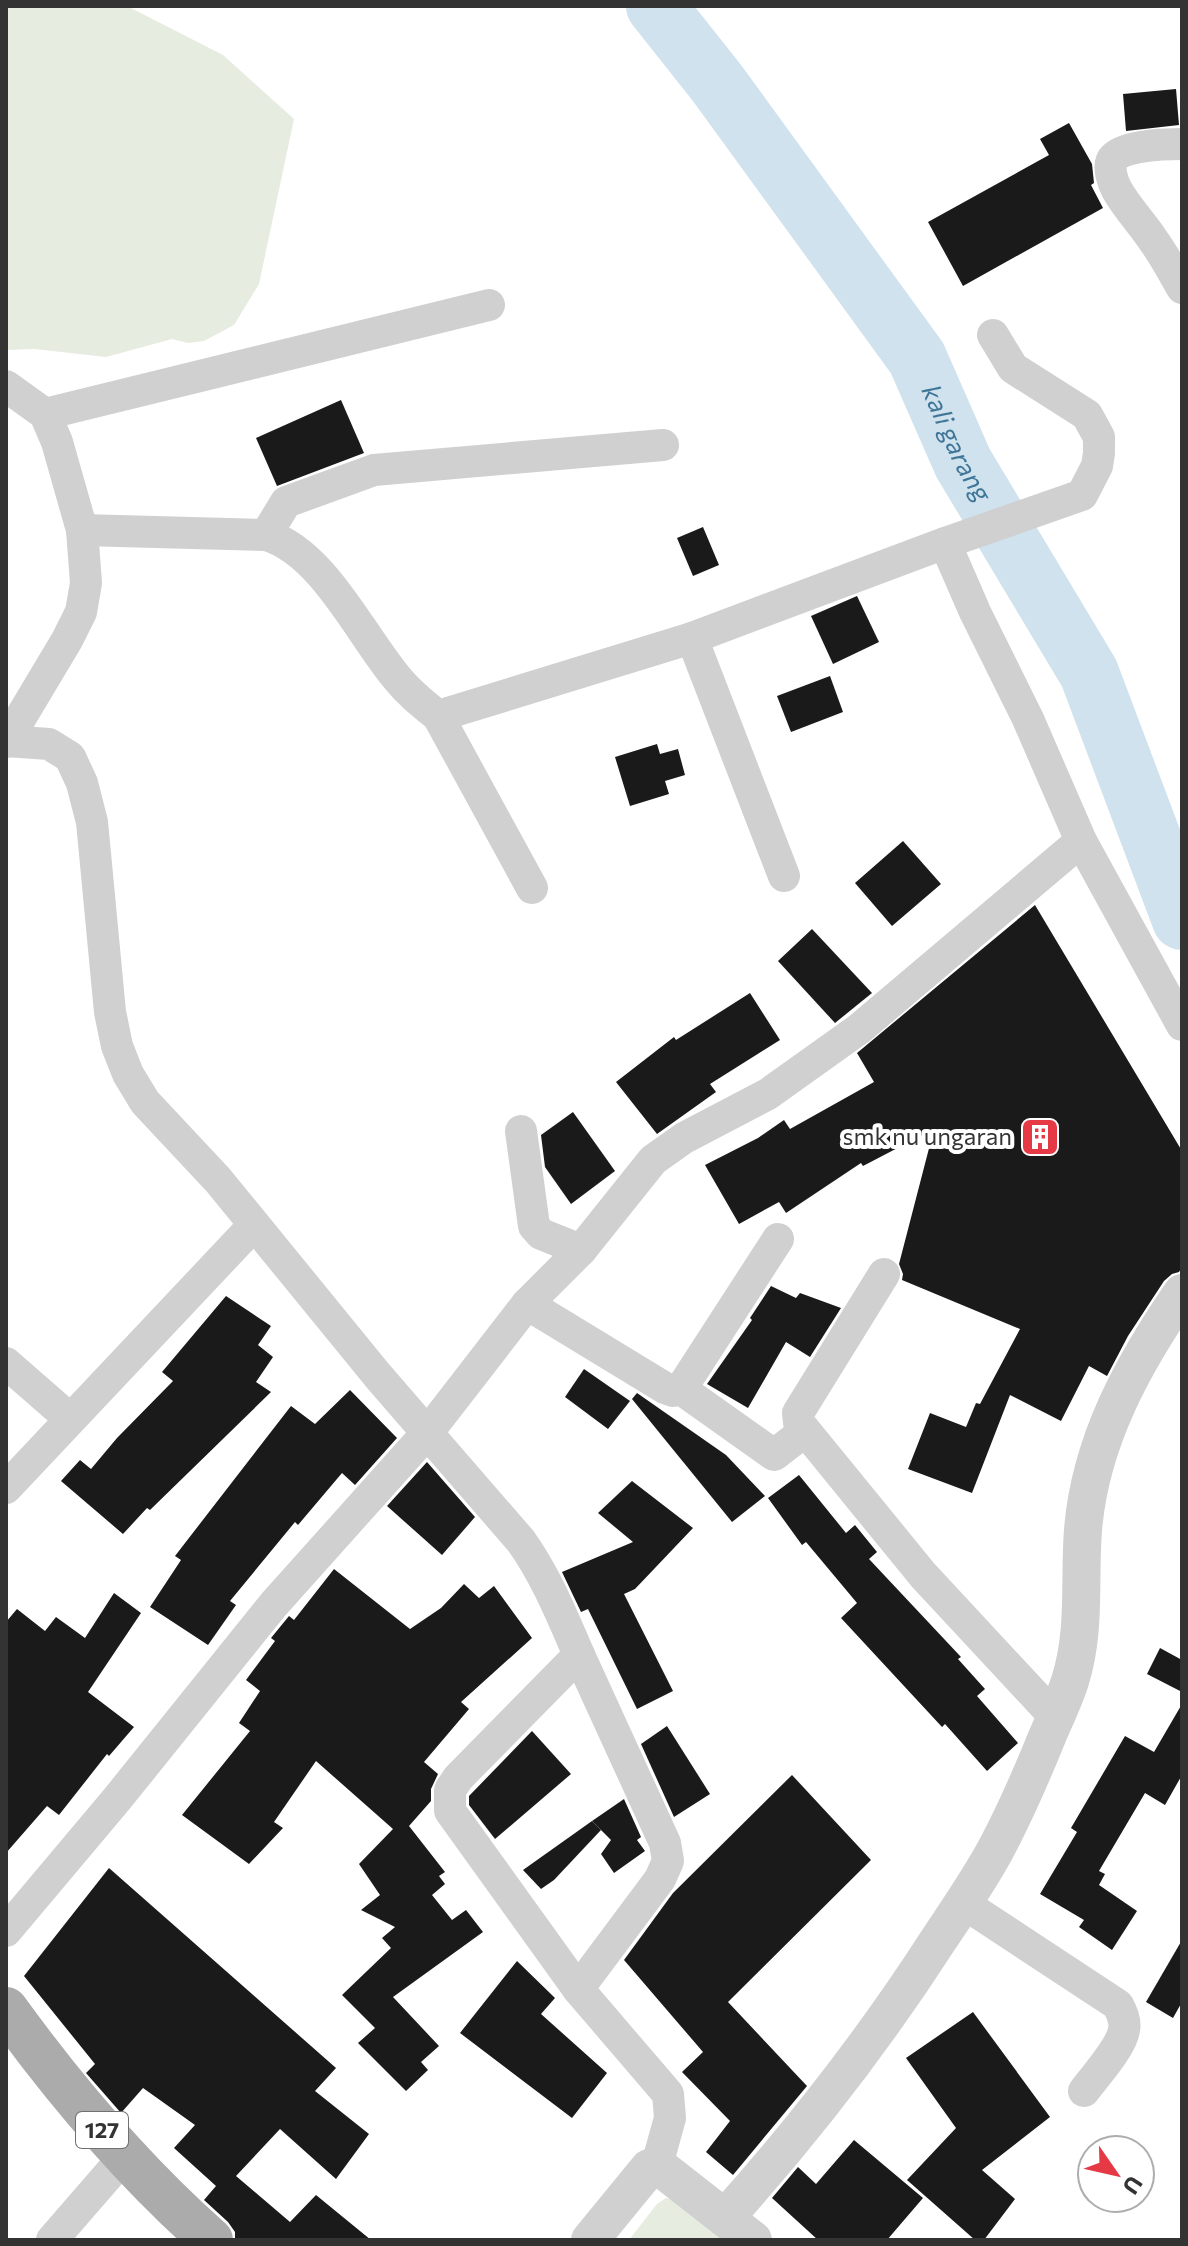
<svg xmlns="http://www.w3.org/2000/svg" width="1188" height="2246" viewBox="0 0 1188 2246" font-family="Commissioner,sans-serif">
	<rect width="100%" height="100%" fill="#fff"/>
	<g fill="#e6ecdf">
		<path d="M6,6H127L223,55L294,119L259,284L234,325L204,341L188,343L172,339L106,357L34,349L6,350Z"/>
		<path d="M666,2198L678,2201L728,2240H629L657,2204Z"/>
	</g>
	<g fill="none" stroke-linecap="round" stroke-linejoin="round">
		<path stroke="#cfe2ee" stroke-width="60" id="s1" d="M656,6L717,83L917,358L963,463L1089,673L1182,920"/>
	</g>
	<g fill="#1a1a1a">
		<path d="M1176,89L1179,125L1126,131L1123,94Z"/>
		<path d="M1069,123L1092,164L1094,183L1091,185L1103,208L963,286L928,222L1049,155L1040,139Z"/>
		<path d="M341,400L364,453L277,486L256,438Z"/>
		<path d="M703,527L719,565L693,576L677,538Z"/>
		<path d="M857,596L879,642L833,664L811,616Z"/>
		<path d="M830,676L843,712L791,732L777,696Z"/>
		<path d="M657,744L660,754L678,749L685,775L665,781L669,794L630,806L615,757Z"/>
		<path d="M903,841L941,884L892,926L855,883Z"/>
		<path d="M1035,905L1182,1151V1267L1179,1272L1172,1274L1164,1281L1128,1336L1107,1376L1089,1366L1061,1421L1010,1395L972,1493L908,1469L930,1413L966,1427L976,1403L980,1404L1020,1329L902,1280L903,1274L899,1264L934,1129L863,1166L861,1163L786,1213L779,1202L739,1224L705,1165L758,1138L784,1120L790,1129L874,1082L857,1053Z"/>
		<path d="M812,929L872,993L835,1023L778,961Z"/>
		<path d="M750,993L780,1040L710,1084L716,1092L657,1134L616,1082L674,1037L676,1040Z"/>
		<path d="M573,1112L615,1171L571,1204L545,1167L541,1135Z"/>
		<path d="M771,1286L796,1298L800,1293L841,1308L810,1357L786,1342L748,1408L707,1384L752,1320L750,1318Z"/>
		<path d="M226,1296L271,1326L258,1345L273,1357L256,1382L271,1392L150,1510L147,1508L123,1534L61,1481L80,1460L91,1469L117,1438L173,1381L162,1372Z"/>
		<path d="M584,1369L630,1401L608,1429L565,1397Z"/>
		<path d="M350,1390L397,1438L355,1485L342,1473L298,1525L295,1522L230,1601L236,1605L208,1645L150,1607L181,1560L175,1556L291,1406L315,1424Z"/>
		<path d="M637,1393L726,1455L765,1496L732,1522L632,1399Z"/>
		<path d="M427,1462L475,1517L442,1555L387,1506Z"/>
		<path d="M799,1475L846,1533L855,1525L877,1552L869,1559L961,1657L958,1659L985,1689L977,1696L1018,1743L987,1771L945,1724L942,1727L841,1618L857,1603L806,1542L802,1545L768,1498Z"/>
		<path d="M632,1481L693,1528L635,1589L624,1594L673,1691L637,1709L588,1609L581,1612L562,1572L633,1542L598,1513Z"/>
		<path d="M334,1569L410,1629L441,1608L464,1584L479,1598L494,1586L532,1638L461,1702L469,1709L424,1762L438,1774L431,1789V1801L409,1826L445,1872L439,1876L445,1884L432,1895L452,1920L466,1910L483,1932L393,1997L439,2046L421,2062L428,2070L406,2091L358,2043L375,2028L342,1995L391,1948L382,1938L395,1927L361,1910L380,1895L359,1864L393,1829L316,1761L274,1822L283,1828L249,1864L182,1815L250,1731L239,1723L260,1691L246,1680L275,1641L271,1638L289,1616L294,1620Z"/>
		<path d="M114,1593L141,1613L88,1692L134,1727L109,1756L107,1754L59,1815L47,1806L6,1853V1622L17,1609L45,1631L56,1617L85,1638Z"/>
		<path d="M1160,1648L1182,1660V1692L1147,1674Z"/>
		<path d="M1182,1704V1775L1165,1805L1145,1793L1099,1871L1105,1874L1099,1885L1137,1911L1112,1950L1079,1927L1084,1920L1040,1894L1077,1832L1071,1828L1125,1736L1154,1752Z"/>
		<path d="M667,1726L710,1794L674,1817L641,1744Z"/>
		<path d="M532,1731L571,1774L495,1839L469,1805V1796Z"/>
		<path d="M792,1775L871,1860L728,2002L807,2086L733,2175L706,2152L730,2121L682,2072L703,2052L624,1960L673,1893Z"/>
		<path d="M624,1799L641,1837L637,1840L645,1851L614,1873L601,1854L611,1840L592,1821Z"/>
		<path d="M592,1821L601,1830L554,1880L541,1889L523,1870Z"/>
		<path d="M109,1868L336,2068L315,2091L369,2134L336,2179L280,2129L236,2176L290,2222L316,2195L371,2240H235V2232L228,2222L204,2200L216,2186L174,2148L195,2125L143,2088L121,2113L86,2073L95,2064L24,1976Z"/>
		<path d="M1182,1940V2002L1173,2018L1146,2002Z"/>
		<path d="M517,1961L555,1998L541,2014L607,2073L572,2118L460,2033Z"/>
		<path d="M973,2012L1050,2117L982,2170L1015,2199L984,2240H975L907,2180L956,2128L906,2058Z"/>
		<path d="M854,2140L923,2198L887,2240H818L772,2198L798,2167L816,2184Z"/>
	</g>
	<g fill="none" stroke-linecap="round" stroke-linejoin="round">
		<g stroke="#d0d0d0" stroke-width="32">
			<path d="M1182,144C1166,144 1120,145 1112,160C1108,168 1113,183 1117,190C1127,208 1142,223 1153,240C1164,255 1173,272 1182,288"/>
			<path d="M6,386L45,414L57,442L82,530L86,583L81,612L67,640L6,742"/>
			<path d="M45,414L489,305"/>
			<path d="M82,530L266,535C323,552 360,634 397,678C409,693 423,704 438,716L692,638L945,543L975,612L1028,719L1081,841L1182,1025"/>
			<path d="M266,535L286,502L374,470L663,445"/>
			<path d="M945,543L1082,495L1097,466L1099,453V437L1087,415L1013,368L993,335"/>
			<path d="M692,638L784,876"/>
			<path d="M438,716L532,888"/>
			<path d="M6,741L49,744L70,757L82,783L92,822L110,1012L117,1046L128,1074L145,1102L218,1180L378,1376L521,1541C546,1576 562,1616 579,1655L458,1778L450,1790V1811L578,1989L668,2094L670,2118L657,2165"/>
			<path d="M521,1131L534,1226L541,1234L581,1250"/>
			<path d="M884,1274L798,1413L799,1423L923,1575L1055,1717"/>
			<path d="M527,1304L665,1388L673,1391L681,1389L778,1239"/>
			<path d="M6,1363L69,1418"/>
			<path d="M681,1389L774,1455L805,1431"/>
			<path d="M6,1488L254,1225"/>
			<path d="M963,1903L1118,2005C1122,2013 1126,2021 1124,2030C1121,2048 1095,2076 1084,2091"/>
			<path d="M6,1931L117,1799L274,1604L428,1432L527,1304L581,1250L653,1160L684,1138L768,1094L859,1029L1081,841"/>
			<path d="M578,1989L660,1879L668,1861L665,1843L579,1655"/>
			<path d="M52,2240L124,2157"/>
		</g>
		<g stroke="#d0d0d0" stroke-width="38">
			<path d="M725,2218C803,2131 876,2037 939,1939C959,1909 980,1879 997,1847C1016,1811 1032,1774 1047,1737C1055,1718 1064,1700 1070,1681C1086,1631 1079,1581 1083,1530C1090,1442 1133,1364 1182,1293"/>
			<path d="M590,2240L649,2168L657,2165L753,2240"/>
		</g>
		<path stroke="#ababab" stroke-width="44" d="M6,2009C67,2093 133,2171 211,2240"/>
	</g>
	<defs>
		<g id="building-square" transform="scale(2)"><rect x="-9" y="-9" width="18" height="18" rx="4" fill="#e63946" stroke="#fff"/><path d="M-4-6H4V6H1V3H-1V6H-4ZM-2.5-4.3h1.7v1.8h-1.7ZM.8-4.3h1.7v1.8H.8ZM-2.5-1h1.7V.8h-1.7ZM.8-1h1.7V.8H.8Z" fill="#fff"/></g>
	</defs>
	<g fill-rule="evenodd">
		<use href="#building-square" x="1040" y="1137"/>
	</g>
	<g text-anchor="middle" stroke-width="8" stroke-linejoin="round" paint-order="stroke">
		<rect fill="#fff" stroke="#707070" stroke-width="2" x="76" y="2112" width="52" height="36" rx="6"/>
		<g font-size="22" font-weight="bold" fill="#333">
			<text x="102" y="2138">127</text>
		</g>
		<g font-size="24" fill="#333" stroke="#fff" text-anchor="end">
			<text x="1012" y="1145">smk nu ungaran</text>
		</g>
		<g font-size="26" font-style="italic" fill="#3f7597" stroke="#fff">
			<text dy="9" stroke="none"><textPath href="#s1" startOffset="532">kali garang</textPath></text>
		</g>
	</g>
	<rect width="1188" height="2246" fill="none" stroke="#333333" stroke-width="16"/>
	<g transform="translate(1116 2174) rotate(124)"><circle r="38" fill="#ffffff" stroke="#adadad" stroke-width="2"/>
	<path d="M0-6L14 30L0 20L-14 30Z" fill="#e63946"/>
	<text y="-12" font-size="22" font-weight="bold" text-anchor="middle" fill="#333333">U</text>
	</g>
</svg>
